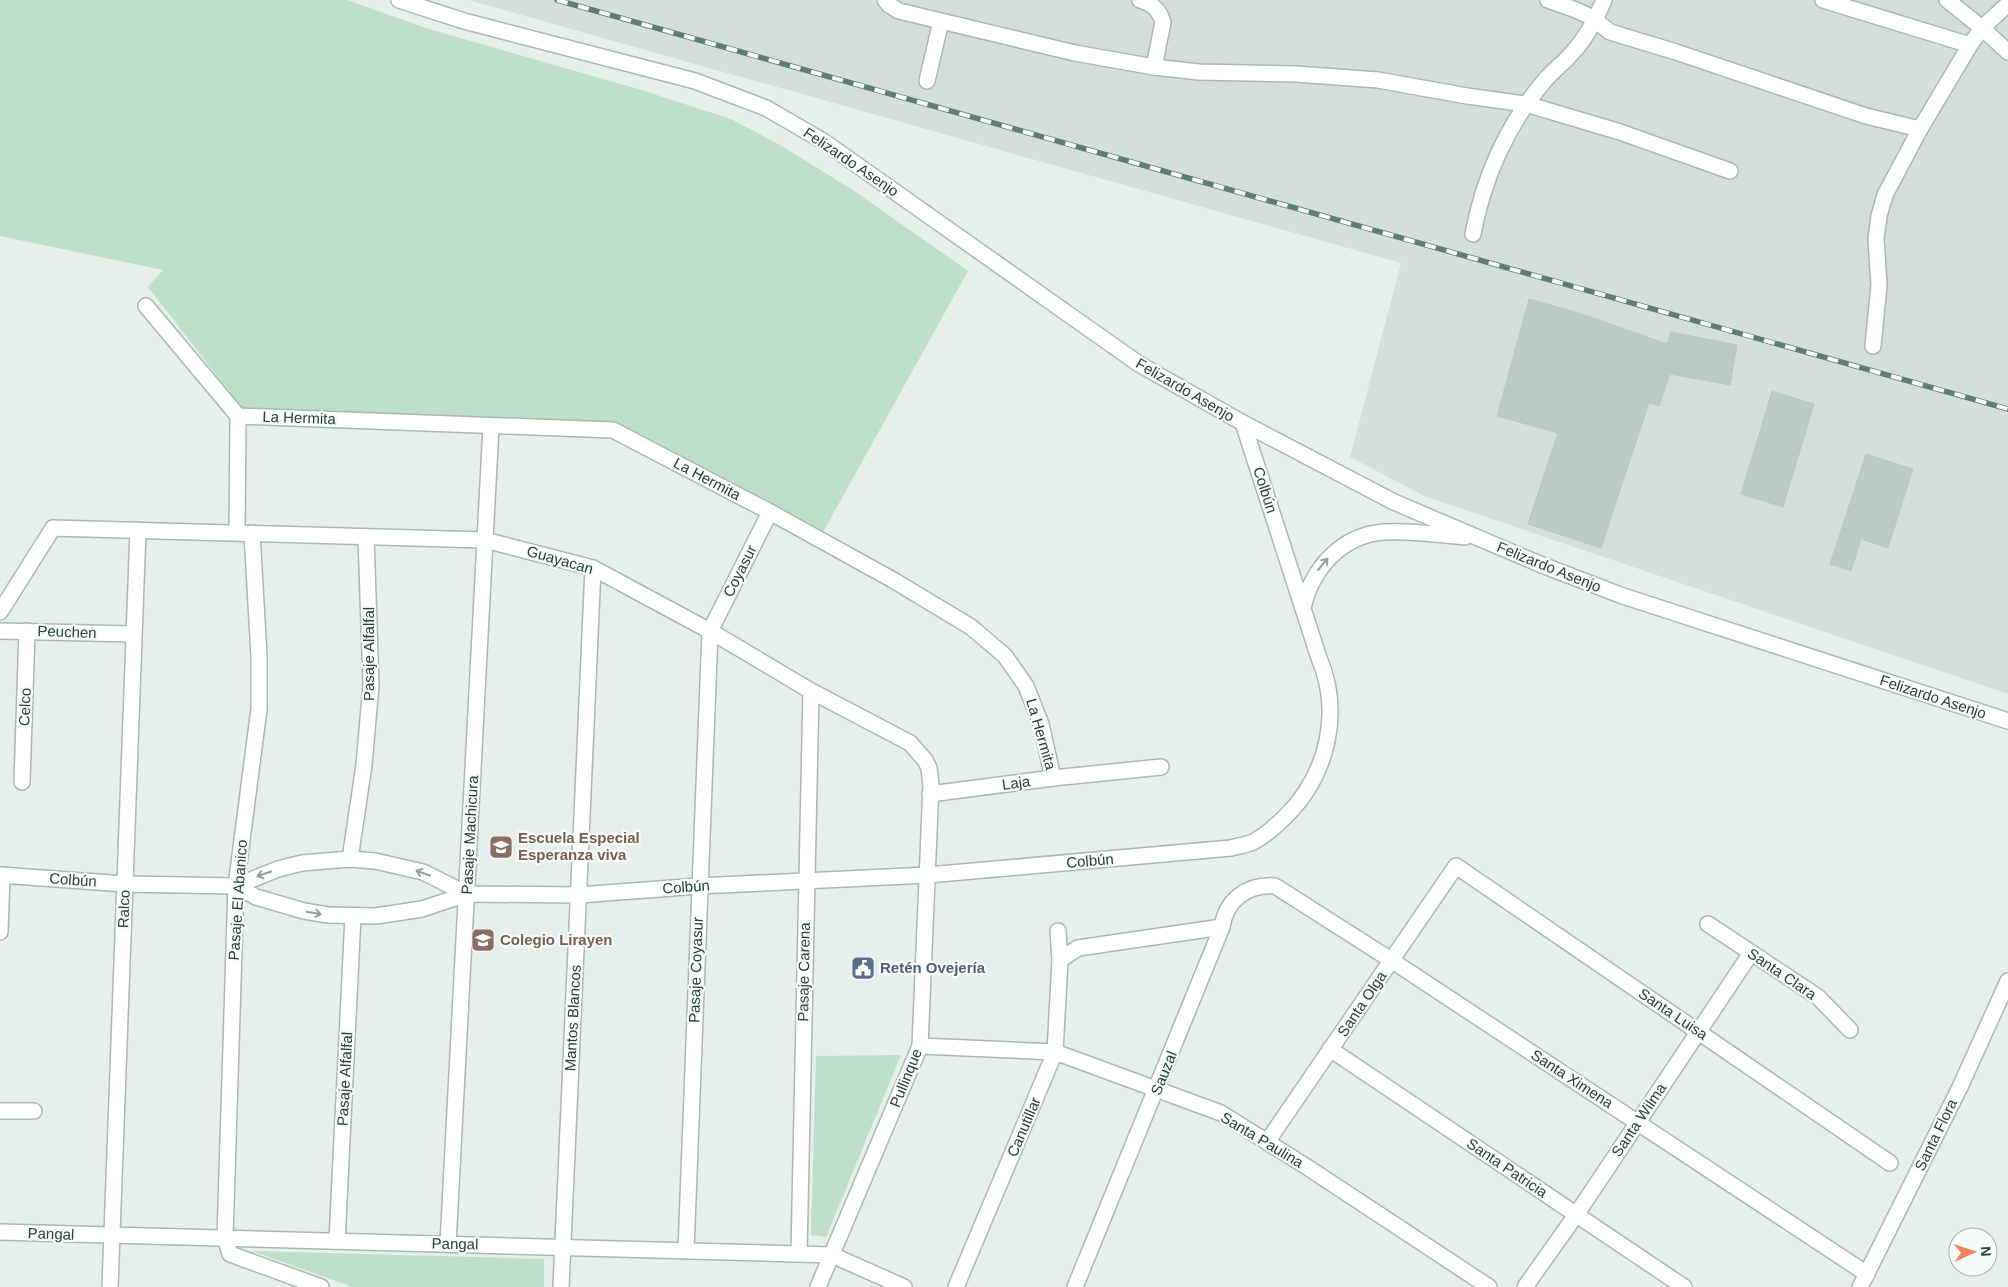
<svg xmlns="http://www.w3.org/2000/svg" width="2008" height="1287" viewBox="0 0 2008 1287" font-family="Arial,sans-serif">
	<rect width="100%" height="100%" fill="#e6efeb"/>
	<path fill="#d4dfda" d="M468,0H2008V694L1424,496L1350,457L1401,263Z"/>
	<g fill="#bfe0c8">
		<path d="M0,0H347L429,29L638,89L731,119L780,145L853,190L968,271L822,534L591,426L301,411L299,415L288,410L242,408L148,287L163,270L0,236Z"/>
		<path d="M901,1055L826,1237L811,1235L816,1056Z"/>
		<path d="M252,1251L544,1259V1287H353Z"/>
	</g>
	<g fill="#bbcac4" stroke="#b8c9c2">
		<path d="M1529,299L1582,314L1667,344L1671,332L1737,345L1730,385L1670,374L1659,406L1649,403L1601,548L1528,524L1558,433L1497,416Z"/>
		<path d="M1772,391L1814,404L1783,507L1741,494Z"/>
		<path d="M1866,454L1913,469L1888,548L1861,539L1851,571L1830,564Z"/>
	</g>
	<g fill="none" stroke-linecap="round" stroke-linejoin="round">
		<g stroke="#a8b8b2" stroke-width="18">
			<g id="minor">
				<path d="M399,0L464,21L695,81L766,108L823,141L1139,364L1243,423L1394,502L1542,565L1623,596L2008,721"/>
				<path d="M885,0L889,5L899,11L1075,53L1154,67L1199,72L1296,74L1378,80L1467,96L1526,104L1620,132L1730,171"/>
				<path d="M1140,0C1152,4 1159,9 1163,22L1154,67"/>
				<path d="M1548,0L1576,10L1591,17L1610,32L1676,52L1866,116L1920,129"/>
				<path d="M1823,0L1970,45"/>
				<path d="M1947,0L1982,28L2008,52"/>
				<path d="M927,81L941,21"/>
				<path d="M1473,234C1483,180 1506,127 1541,85C1550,73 1563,64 1573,52C1587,37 1596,19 1604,0"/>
				<path d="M146,306L238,416L613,430L770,512L893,580L971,627L1005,656L1026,686L1041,724L1053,778"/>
				<path d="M1873,346L1879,285L1876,239L1879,216L1885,195L1920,129L1970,45L1982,28L2008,4"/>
				<path d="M237,532L238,416"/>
				<path d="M252,533L259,656V709L236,886L225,1238L230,1254L321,1287"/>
				<path d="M1303,608C1312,568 1342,535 1384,532C1410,530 1440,535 1465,537"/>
				<path d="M0,612L53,528L485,540L593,568L710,631L811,691L910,743L925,760L929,768L931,785L920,1046L818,1287"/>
				<path d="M0,631L134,634"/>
				<path d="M22,782L27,631"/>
				<path d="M930,794L1053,778L1161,767"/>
				<path d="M350,859L364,765L371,685L366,537"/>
				<path d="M0,875L125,884L236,886L278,869L302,863L350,859L375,861L423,872L467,894"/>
				<path d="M236,886L256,897L304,911L328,915L376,916L422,909L467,894L579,895L699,886L928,875L1231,848C1238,846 1246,845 1253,842C1265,836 1277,825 1286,816C1328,774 1342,712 1319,658L1243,423"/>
				<path d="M1708,924L1818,997L1850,1030"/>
				<path d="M0,932L2,875"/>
				<path d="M1060,960L1078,948L1222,927"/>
				<path d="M920,1046L1055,1052L1221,1113L1307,1167L1489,1287"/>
				<path d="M1330,1049L1684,1287"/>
				<path d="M0,1111H34"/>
				<path d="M1267,1142L1456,866L1890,1163"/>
				<path d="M0,1232L832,1255L904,1287"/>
				<path d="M337,1241L353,916"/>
				<path d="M448,1244L491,426"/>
				<path d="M686,1250L710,631L770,512"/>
				<path d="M799,1253L811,691"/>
				<path d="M110,1287L138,530"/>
				<path d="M561,1287L593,568"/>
				<path d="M956,1287L1055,1052L1060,960L1058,931"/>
				<path d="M1075,1287L1222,927C1226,900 1247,884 1275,886L1391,960L1867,1274"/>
				<path d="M1525,1287L1576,1215L1751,953"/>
				<path d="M1860,1287L1960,1087L2008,981"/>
			</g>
		</g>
		<use href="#minor" stroke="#fff" stroke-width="15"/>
		<g stroke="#5f7d75" stroke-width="5.5">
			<path id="rail" d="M557,0L2008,409"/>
		</g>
		<use href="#rail" stroke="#f7fbf9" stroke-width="4" stroke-dasharray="11" stroke-linecap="butt"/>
	</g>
	<defs><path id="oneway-shaft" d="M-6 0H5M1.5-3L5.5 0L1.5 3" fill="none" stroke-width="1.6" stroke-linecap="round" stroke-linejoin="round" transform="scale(1.25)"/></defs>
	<g stroke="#92a09c">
		<use href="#oneway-shaft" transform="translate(1323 564) rotate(-50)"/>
		<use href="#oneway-shaft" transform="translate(423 873) rotate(-161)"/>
		<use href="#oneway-shaft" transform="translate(264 874) rotate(161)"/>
		<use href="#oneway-shaft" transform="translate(314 913) rotate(9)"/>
	</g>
	<defs>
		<g id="school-square" transform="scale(1.25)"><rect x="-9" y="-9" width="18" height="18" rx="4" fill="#8d6e63" stroke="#f7fbf9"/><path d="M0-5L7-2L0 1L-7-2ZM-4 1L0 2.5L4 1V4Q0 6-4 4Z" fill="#fff"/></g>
		<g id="civic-square" transform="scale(1.25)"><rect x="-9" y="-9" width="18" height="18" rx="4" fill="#5c6f8a" stroke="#f7fbf9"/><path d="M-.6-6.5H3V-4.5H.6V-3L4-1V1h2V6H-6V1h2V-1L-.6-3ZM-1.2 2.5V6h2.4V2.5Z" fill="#fff"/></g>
	</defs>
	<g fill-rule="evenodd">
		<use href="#school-square" x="501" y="847"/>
		<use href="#school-square" x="483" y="940"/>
		<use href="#civic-square" x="863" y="968"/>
	</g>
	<g text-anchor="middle" stroke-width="4.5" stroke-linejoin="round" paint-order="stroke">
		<g font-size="15" fill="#24423a" stroke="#f7fbf9">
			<text transform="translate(851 162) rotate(34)" y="5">Felizardo Asenjo</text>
			<text transform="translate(1185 390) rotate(30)" y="5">Felizardo Asenjo</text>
			<text transform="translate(299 418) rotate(2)" y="5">La Hermita</text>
			<text transform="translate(707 479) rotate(28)" y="5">La Hermita</text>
			<text transform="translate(1265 490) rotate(72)" y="5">Colbún</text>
			<text transform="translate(560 560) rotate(16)" y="5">Guayacan</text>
			<text transform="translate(1549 567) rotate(22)" y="5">Felizardo Asenjo</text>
			<text transform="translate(740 571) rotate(-63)" y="5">Coyasur</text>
			<text transform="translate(67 632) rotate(2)" y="5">Peuchen</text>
			<text transform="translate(369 654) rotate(-90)" y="5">Pasaje Alfalfal</text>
			<text transform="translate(1933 697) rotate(18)" y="5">Felizardo Asenjo</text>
			<text transform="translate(25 707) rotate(-88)" y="5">Celco</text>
			<text transform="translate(1041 734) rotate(74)" y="5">La Hermita</text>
			<text transform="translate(1016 783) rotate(-8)" y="5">Laja</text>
			<text transform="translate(470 835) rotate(-87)" y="5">Pasaje Machicura</text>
			<text transform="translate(1090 861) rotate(-5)" y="5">Colbún</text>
			<text transform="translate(73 880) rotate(4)" y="5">Colbún</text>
			<text transform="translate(686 887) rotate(-4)" y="5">Colbún</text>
			<text transform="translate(238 900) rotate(-86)" y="5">Pasaje El Abanico</text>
			<text transform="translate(124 909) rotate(-88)" y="5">Ralco</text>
			<text transform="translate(696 970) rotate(-88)" y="5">Pasaje Coyasur</text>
			<text transform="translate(804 972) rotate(-89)" y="5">Pasaje Carena</text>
			<text transform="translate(1782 974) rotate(34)" y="5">Santa Clara</text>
			<text transform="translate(1362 1004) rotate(-56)" y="5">Santa Olga</text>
			<text transform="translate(1673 1014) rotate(34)" y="5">Santa Luisa</text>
			<text transform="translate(573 1018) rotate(-87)" y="5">Mantos Blancos</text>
			<text transform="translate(1164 1073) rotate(-68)" y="5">Sauzal</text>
			<text transform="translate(906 1078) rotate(-68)" y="5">Pullinque</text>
			<text transform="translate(345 1079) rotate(-87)" y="5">Pasaje Alfalfal</text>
			<text transform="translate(1572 1079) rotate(33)" y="5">Santa Ximena</text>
			<text transform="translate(1639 1120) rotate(-56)" y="5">Santa Wilma</text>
			<text transform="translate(1024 1127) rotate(-67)" y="5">Canutillar</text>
			<text transform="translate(1936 1135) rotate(-64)" y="5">Santa Flora</text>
			<text transform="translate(1262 1140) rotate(31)" y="5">Santa Paulina</text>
			<text transform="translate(1507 1168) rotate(34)" y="5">Santa Patricia</text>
			<text transform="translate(51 1234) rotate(2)" y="5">Pangal</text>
			<text transform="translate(455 1244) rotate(1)" y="5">Pangal</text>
		</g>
		<g font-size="15" font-weight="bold" fill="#785e54" stroke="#f7fbf9" text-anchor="start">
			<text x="518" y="843">Escuela Especial<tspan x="518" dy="17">Esperanza viva</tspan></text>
			<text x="500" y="945">Colegio Lirayen</text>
		</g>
		<g font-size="15" font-weight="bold" fill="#4e5e75" stroke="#f7fbf9" text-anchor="start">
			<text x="880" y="973">Retén Ovejería</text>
		</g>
	</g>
	<g transform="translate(1973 1252) rotate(87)"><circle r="24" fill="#f7fbf9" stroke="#a3b1ad"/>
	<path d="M0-4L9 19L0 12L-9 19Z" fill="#f4845f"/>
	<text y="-8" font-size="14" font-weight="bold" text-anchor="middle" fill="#24423a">N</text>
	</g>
</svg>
